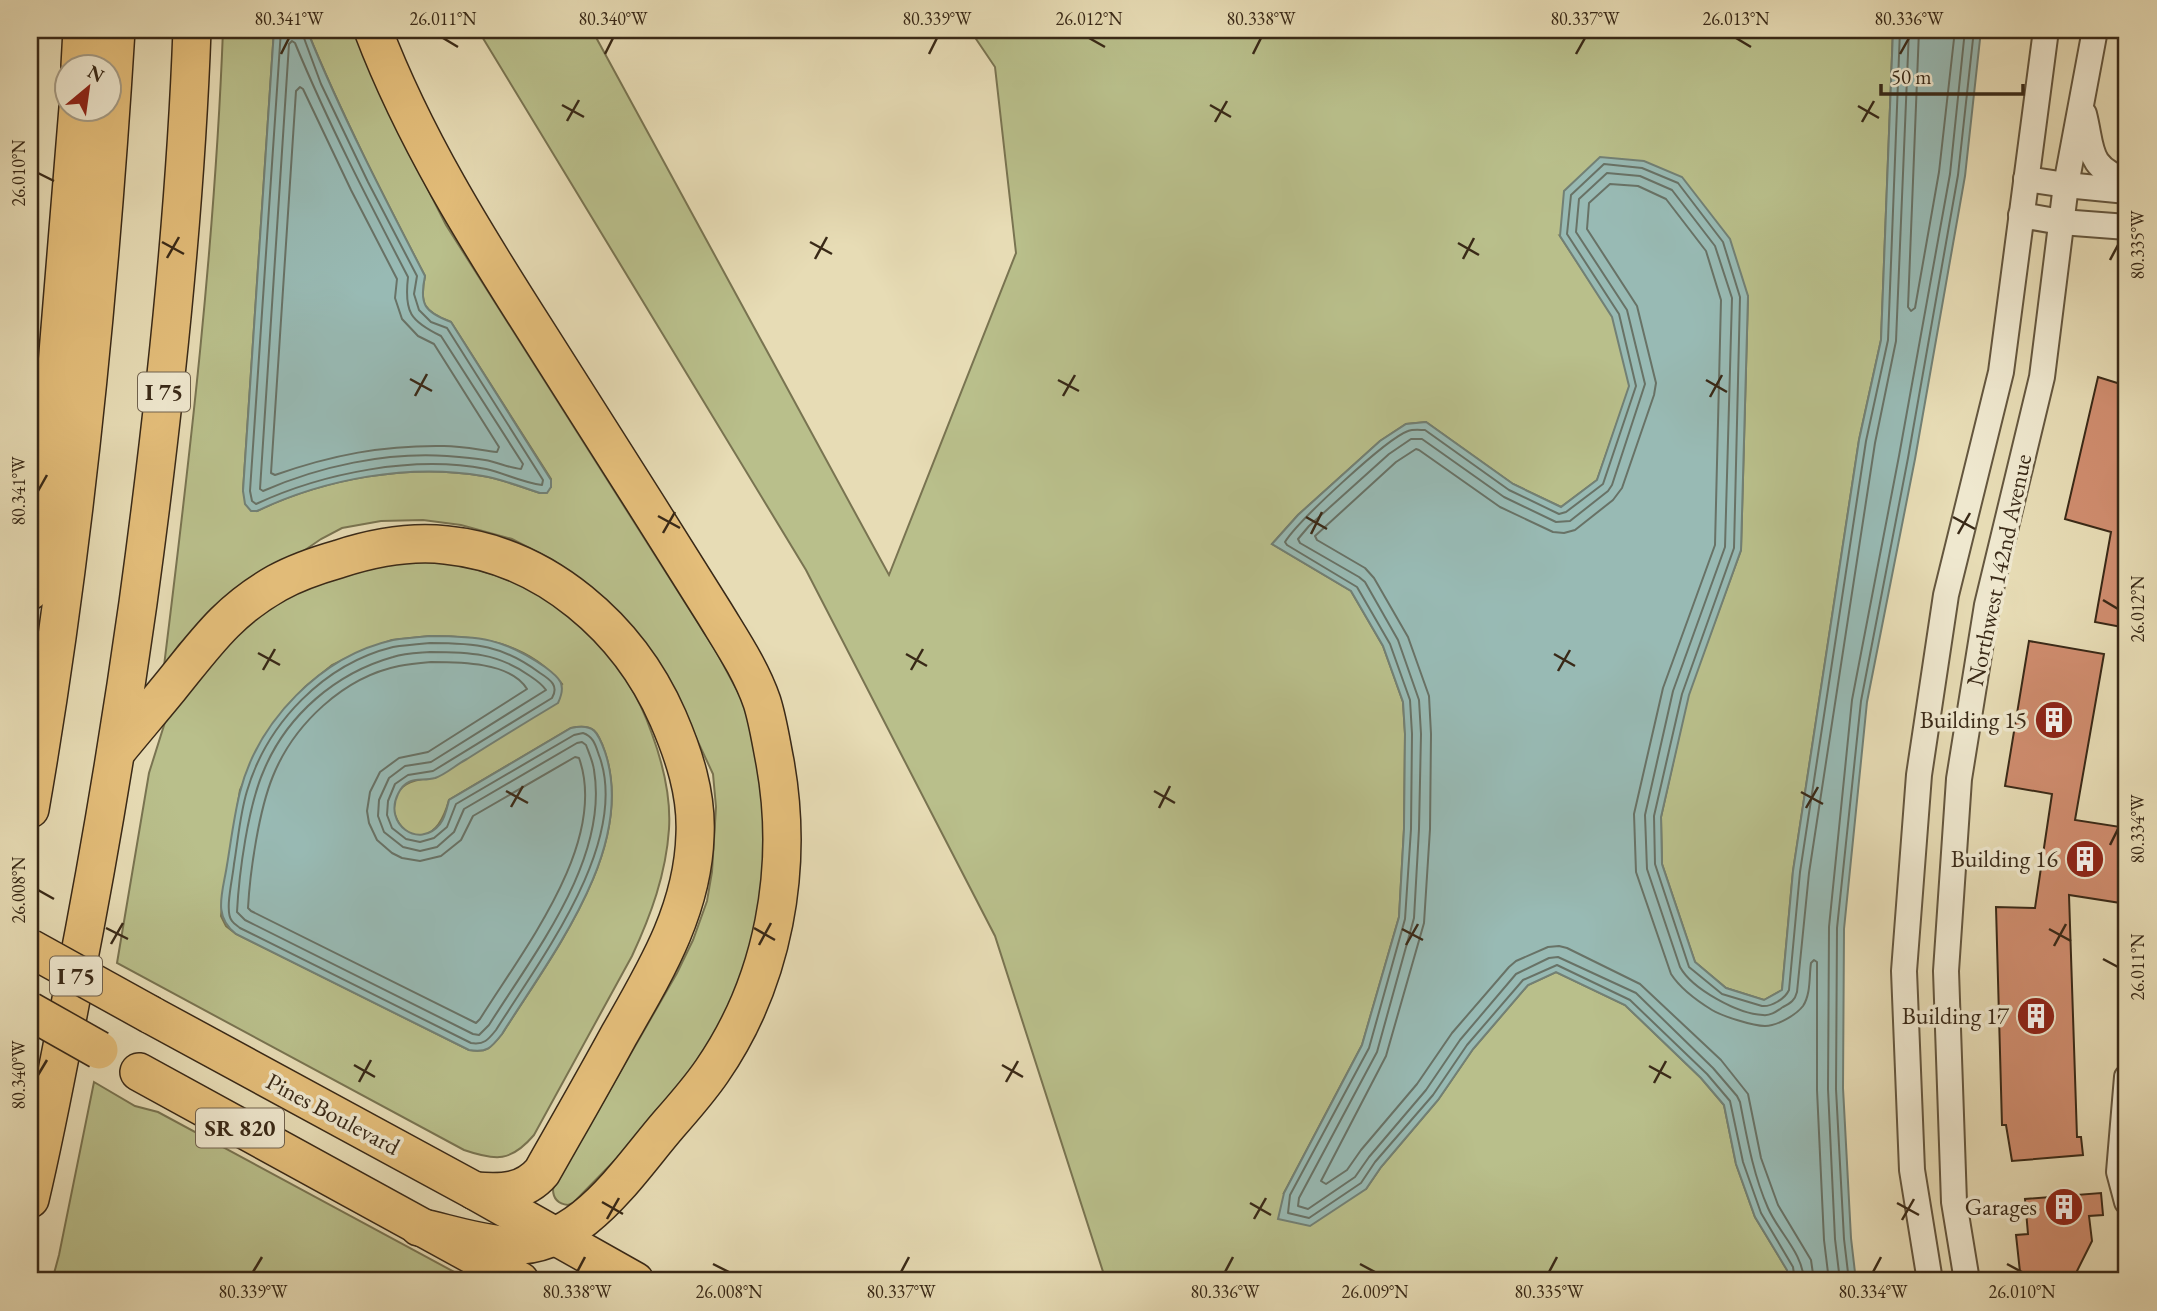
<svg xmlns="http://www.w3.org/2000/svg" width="2157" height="1311" viewBox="0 0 2157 1311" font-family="'EB Garamond',serif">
	<rect width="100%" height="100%" fill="#e7dcb5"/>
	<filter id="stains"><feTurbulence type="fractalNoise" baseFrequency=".00286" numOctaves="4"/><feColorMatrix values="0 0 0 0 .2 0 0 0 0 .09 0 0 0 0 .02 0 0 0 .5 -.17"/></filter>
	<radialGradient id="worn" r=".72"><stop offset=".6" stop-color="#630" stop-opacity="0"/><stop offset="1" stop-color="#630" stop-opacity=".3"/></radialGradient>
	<g fill="#b9bf8b" stroke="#797451" stroke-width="2" fill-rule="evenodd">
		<path d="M223,30H274L243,491L257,511C324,479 409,463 483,476C502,479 521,487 540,493L551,487V479L451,322C424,312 419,304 425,276C383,195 341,114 307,30H355L400,134L446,225L717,653L755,724L771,865L738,998L675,1099L573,1203L568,1205C559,1204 553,1199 553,1189L677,973L693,940L707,901L712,872L716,807L713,774L671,684L618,613L590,586L553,560L512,539L461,525L423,520L381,521L342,528L321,539L206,618L179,645L164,666C190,455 215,243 223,30Z"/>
		<path d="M478,30H592L889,575L1016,253L995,67L970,30H1893L1881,340L1859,440L1793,871L1782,990L1764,1000L1726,988L1695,962L1662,864L1661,817L1688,695L1741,550L1748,296L1560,236L1613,317L1630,386L1597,480L1561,507L1513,484L1426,422L1406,424L1380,441L1298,515L1272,544L1351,591L1383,646L1403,702L1405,734L1404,829L1399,917L1362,1045L1284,1193L1366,1189L1381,1167L1438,1100L1473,1049L1528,985L1556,972L1625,1005L1701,1078L1724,1105L1736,1164L1755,1217L1787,1270L1788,1281H1106L995,936L806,570Z"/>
		<path d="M413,560C436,562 459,564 482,571C563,594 625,655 652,734C663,764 671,797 669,829C666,874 651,915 632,956L534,1135C511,1162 496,1161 464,1150L117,963L149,773L166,719L242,623L335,571ZM430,636C481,636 527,642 562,684L435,778C346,779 424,891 449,800L571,728C594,723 598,732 605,752C637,848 550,957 502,1034C491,1048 487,1053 469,1050L236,934L226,926L221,916L223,896L240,790L264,737L285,708L305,687L332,665L361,651L392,640Z"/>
		<path d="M94,1082L135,1106L158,1112L471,1281H52L59,1255Z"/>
	</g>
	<g fill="#98bab4" stroke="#728075" stroke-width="2">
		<path d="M274,30H307C341,114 383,195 425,276C419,304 424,312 451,322L551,480V487L547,493H540C521,487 502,479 483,476C409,463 324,479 257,511H251L245,504L243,491Z"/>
		<path d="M1893,30H1981L1965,176L1915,459L1867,702L1844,929L1843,1088L1851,1238L1856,1281H1788L1787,1270L1755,1217L1736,1164L1724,1105L1701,1078L1625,1005L1556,972L1528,985L1473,1049L1438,1100L1381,1167L1366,1189L1310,1226L1278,1219L1284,1193L1362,1045L1399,917L1404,829L1405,734L1403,702L1383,646L1351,591L1272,544L1298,515L1380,441L1406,424L1426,422L1513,484L1561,507L1597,480L1629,386L1612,317L1560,236L1564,191L1600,157L1644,161L1682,177L1730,239L1748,296L1741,550L1689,695L1661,817L1662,864L1695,962L1726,988L1764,1000L1782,990L1793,871L1859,440L1881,340Z"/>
		<path d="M430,636C479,636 503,638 545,667C560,678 567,684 558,703C528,721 497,740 467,759C457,764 445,775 435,778C420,782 407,775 398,794C383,824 419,850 440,824C445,818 447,808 449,800L571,728C594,723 598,732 605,752C637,848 550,957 502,1034C491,1048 487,1053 469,1050L236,934C212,916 223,892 227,865C231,841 234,816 240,792C258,721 321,656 393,640C405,638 418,637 430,636Z"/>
	</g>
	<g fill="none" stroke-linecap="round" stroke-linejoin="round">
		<g stroke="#687266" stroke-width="2">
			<path d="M281,30L250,491L252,501L256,504C323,473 413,455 486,469C504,473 523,483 542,485L543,480L447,328L431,322L419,310L414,294L417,276L368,182L321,84L301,30"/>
			<path d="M1919,30L1908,307L1911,311L1915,308L1939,172L1955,30"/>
			<path d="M292,41L295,43C328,123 368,200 408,277C404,312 410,321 441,336L523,464L521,469C509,468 497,462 485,460C473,458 460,457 447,456C386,452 320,466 263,491L260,489L289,44Z"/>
			<path d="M300,87L303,89L351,190L397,279L395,298L402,319L418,336L434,344L499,447L497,452C480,450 462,446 444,446C383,445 332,455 275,475L271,473L296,91Z"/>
			<path d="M430,643C476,643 502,645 540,673C551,680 559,686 552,698L433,771L408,775L395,784L388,801L387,815L392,828L406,839L420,842L434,838L447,827L456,804L574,735L583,733C595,737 596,748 600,758C629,844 540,960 496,1030C488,1040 484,1045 471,1043L240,928C238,926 234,924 232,921C224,912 233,877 234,864C238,840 240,814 247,791C267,723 324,664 393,647C405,645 418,644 430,643Z"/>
			<path d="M430,652C469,652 498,653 530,676C536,680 542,684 546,690L431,762L405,766L389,778L379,800L378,816L384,832L403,847L420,851L437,847L454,832L464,809L577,743L582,742L586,745C589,753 593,762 594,770C609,860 534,953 489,1025L479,1035L473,1034L245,920L237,912C239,873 248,806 264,770C287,715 336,673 393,657C405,653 418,653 430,652Z"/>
			<path d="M431,662C459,662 511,662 527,689L428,752L399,758L380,772L370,792L367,811L369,823L377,840L392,853L402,858L420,861L441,856L461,840L473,816L575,757L579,758C609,842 523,950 480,1019L476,1023L251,911L248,908C250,871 259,810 273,776C294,724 344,677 399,666C409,664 420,663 431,662Z"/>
			<path d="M1795,1281L1793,1267L1761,1213L1743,1162L1730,1101L1707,1074L1630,1000L1557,965L1523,980L1467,1045L1433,1095L1375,1162L1361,1183L1309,1218L1288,1213L1290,1195L1369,1048L1405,919L1411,829L1412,734L1410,700L1390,644L1357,587L1287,545L1285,542C1298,521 1386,439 1408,431C1413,429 1420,430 1425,430L1509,490L1559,514L1566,512L1603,484L1636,386L1619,314L1567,234L1571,195L1604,164L1642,168L1678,183L1723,242L1740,297L1734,548L1682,694L1654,816L1655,864L1689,967L1722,994L1762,1006C1771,1007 1785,999 1789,990L1800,872L1866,441L1888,340L1900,30"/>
			<path d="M1804,1281C1803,1253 1779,1233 1768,1208C1753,1174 1747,1138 1740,1102L1737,1096L1713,1068L1636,993L1558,957L1549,958L1516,974L1460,1040L1426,1090L1369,1157L1355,1177L1308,1209L1298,1206L1299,1198L1377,1052L1414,918L1419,829L1421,734L1419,700L1398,640L1365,582L1359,577L1300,543L1298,539L1309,526L1389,454L1411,439H1422L1504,497L1556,522L1570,521L1608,491L1612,485L1645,384L1627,310L1576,232L1579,199L1607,173L1640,176L1672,190L1715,246L1732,298L1725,547L1673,691L1645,815L1647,869L1680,967C1692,989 1738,1014 1763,1015C1771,1016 1777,1011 1783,1007C1791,1003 1795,1000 1797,992L1809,873L1875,443L1896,341L1909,30"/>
			<path d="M1814,1281L1811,1260L1778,1205L1761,1158L1748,1094L1721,1060L1640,984L1567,948L1559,946L1548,947L1516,961L1509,967L1452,1033L1417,1084L1361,1150L1347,1170L1326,1184L1321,1181L1386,1056L1424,923L1430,829L1431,734L1429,696L1408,637L1374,578L1365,568L1317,540L1315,536L1396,462L1416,449L1419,450L1500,507L1553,532L1564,533L1575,530L1613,500L1622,488L1654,395L1656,383L1637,306L1587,229L1589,203L1610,184L1638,186L1666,199L1706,251L1721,300L1715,545L1663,688L1634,814L1636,872L1671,974C1680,988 1699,1002 1712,1010C1722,1016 1753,1026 1765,1026C1777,1026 1796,1015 1803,1006C1811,994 1809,976 1811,963L1814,960L1817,962V1090L1824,1240L1829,1281"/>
			<path d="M1840,1281L1835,1239L1828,1089L1829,927L1852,700L1899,456L1950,174L1965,30"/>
			<path d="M1849,1281L1844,1239L1836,1089L1837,928L1861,701L1908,458L1958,175L1974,30"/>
		</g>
	</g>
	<g fill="#d08d6f" stroke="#392917" stroke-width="2">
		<path d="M2098,377L2127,386V628L2095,622L2111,532L2065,519Z"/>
		<path d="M2029,641L2104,654L2075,820L2127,828V904L2069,895L2077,1137H2081L2083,1155L2012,1161L2006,1125H2002L1996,907L2035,908L2052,794L2005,786Z"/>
		<path d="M2101,1193L2103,1215L2089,1216L2092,1241L2072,1281H2021L2016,1235L2028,1234L2025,1199Z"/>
	</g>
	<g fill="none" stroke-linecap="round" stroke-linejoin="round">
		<g stroke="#64563e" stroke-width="28">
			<g id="minor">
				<path d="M2084,114C2093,149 2086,167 2127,181"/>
				<path d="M2026,179L2066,185L2127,191"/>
				<path d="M2021,215L2061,222L2127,227"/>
				<path d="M2127,1077L2119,1172L2127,1202"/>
				<path d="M1930,1281L1912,1170L1904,971L1919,775L1946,595L2001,372L2046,30"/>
				<path d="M1967,1281L1954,1202L1946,971L1959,779L1987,605L2042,377L2066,185L2095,30"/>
			</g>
		</g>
		<g stroke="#392917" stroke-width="40">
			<g id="highway">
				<path d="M373,30C414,138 476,237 538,334C575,392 612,451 649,509C671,544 693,579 715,614C732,642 751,670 762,702C768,721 771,742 775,762C794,868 774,981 712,1071C699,1090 684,1107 669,1124C625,1175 578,1253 502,1245C474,1242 446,1233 419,1227"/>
				<path d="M80,66L82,30"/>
				<path d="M30,591L55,390L78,108"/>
				<path d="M116,752C134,730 152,709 170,687C205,644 227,611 277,583C297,572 318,565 339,559C373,548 410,541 446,545C546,555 629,629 668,718C684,755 697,794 695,835C693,910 655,972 619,1035C594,1081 568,1126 542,1172C524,1193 502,1193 475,1191"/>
				<path d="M30,809C75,551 100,291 116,30"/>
				<path d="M151,1015L475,1191L635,1281"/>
				<path d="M139,1072L520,1281"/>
				<path d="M30,1199C47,1128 60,1056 74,984C99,857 120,731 138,603C164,413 185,222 192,30"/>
			</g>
		</g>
		<use href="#minor" stroke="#efe8cf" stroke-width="24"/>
		<use href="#highway" stroke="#e4be7a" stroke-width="37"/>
		<g stroke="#392917" stroke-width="40" stroke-linecap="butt">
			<g id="highway-bridge">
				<path d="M30,948L151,1015"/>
				<path d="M30,1011L99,1050"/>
			</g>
		</g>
		<use href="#highway-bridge" stroke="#e4be7a" stroke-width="37"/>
	</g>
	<path fill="none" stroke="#392917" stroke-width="2.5" d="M443,38L458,47M1089,38L1105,47M1736,38L1751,47M281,54L289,38M605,54L613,38M929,54L937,38M1253,54L1261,38M1576,54L1585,38M1900,54L1909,38M562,105L584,117M1210,105L1231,117M1858,106L1879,118M567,121L579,100M1215,122L1227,101M1862,122L1874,101M38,173L54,181M162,242L184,254M810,242L832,254M1458,243L1479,255M167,258L179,237M815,259L827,237M1463,259L1474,238M2110,260L2118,245M410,379L432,391M1058,380L1079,391M1706,380L1727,392M415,396L427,374M1063,396L1075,375M1710,397L1722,375M38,491L47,475M658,516L680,528M1306,517L1327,529M1953,517L1975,529M663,533L675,512M1311,534L1322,512M1958,534L1970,513M2103,600L2118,609M258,653L280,665M906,654L927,666M1554,654L1575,666M263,670L275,649M911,670L923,649M1558,671L1570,650M506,791L528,803M1154,791L1175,803M1801,792L1823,804M511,807L523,786M1159,808L1170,786M1806,808L1818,787M2110,845L2118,829M38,890L54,899M106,928L128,939M754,928L775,940M1402,929L1423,940M2049,929L2071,941M111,944L123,923M759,945L771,923M1406,945L1418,924M2054,946L2066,924M2103,959L2118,967M354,1065L375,1077M1002,1065L1023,1077M1649,1066L1671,1078M38,1075L47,1060M359,1082L371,1060M1006,1082L1018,1061M1654,1083L1666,1061M602,1202L623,1214M1250,1203L1271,1215M1897,1203L1919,1215M607,1219L619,1198M1254,1219L1266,1198M1902,1220L1914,1199M713,1264L729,1272M1360,1264L1375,1272M2007,1264L2022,1272M253,1272L262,1257M577,1272L585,1257M901,1272L909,1257M1225,1272L1233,1257M1549,1272L1557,1257M1873,1272L1881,1257"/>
	<defs>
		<g id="building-disc" transform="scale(2.0125)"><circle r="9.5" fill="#8f2418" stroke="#efe8cf"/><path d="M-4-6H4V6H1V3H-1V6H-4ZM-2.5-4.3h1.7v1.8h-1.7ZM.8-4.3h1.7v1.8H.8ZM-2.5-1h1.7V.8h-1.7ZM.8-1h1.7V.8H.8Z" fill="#fff"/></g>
	</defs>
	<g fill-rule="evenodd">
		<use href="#building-disc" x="2054" y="720"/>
		<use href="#building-disc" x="2085" y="859"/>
		<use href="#building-disc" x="2036" y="1016"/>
		<use href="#building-disc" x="2064" y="1207"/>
	</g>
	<g text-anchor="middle" stroke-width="7" stroke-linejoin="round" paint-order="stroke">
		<g fill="#efe8cf" stroke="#70624e" stroke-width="2">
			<rect x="138" y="372.5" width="52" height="39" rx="5"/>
			<rect x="50" y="956.5" width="52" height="39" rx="5"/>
			<rect x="196" y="1108.5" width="88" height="39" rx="5"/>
		</g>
		<g font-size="23" font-weight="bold" fill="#392917">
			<text x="164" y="400">I 75</text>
			<text x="76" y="984">I 75</text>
			<text x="240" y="1136">SR 820</text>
		</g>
		<g font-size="24" fill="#392917" stroke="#efe8cf">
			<text transform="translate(1999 570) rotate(-78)" y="8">Northwest 142nd Avenue</text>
			<text transform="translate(333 1114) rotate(28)" y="8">Pines Boulevard</text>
		</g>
		<g font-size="24" fill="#392917" stroke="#efe8cf" text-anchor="end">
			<text x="2027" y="728">Building 15</text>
			<text x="2058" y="867">Building 16</text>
			<text x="2009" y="1024">Building 17</text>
			<text x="2037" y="1215">Garages</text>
		</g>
	</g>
	<rect width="2157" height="1311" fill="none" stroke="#e7dcb5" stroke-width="77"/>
	<g transform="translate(88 88) rotate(29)"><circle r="33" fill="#efe8cf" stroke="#a69c85" stroke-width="2"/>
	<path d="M0-5L12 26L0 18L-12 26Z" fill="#8f2418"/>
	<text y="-10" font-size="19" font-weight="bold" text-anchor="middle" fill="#392917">N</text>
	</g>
	<path d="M1881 84v10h142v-10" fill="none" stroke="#392917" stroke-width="3.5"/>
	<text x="1891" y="84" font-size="21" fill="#392917" stroke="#efe8cf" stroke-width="5" paint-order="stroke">50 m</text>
	<rect x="38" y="38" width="2080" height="1234" fill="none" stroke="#392917" stroke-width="2.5"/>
	<g font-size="18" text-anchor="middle" fill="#392917">
		<text x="289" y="25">80.341°W</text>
		<text x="443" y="25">26.011°N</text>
		<text x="613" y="25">80.340°W</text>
		<text x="937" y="25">80.339°W</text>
		<text x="1089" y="25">26.012°N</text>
		<text x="1261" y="25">80.338°W</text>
		<text x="1585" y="25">80.337°W</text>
		<text x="1736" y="25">26.013°N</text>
		<text x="1909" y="25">80.336°W</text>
		<text transform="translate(19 173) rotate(-90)" y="6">26.010°N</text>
		<text transform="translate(2138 245) rotate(-90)" y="6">80.335°W</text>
		<text transform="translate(19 491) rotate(-90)" y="6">80.341°W</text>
		<text transform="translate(2138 609) rotate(-90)" y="6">26.012°N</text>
		<text transform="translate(2138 829) rotate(-90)" y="6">80.334°W</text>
		<text transform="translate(19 890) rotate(-90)" y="6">26.008°N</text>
		<text transform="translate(2138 967) rotate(-90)" y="6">26.011°N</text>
		<text transform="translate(19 1075) rotate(-90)" y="6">80.340°W</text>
		<text x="253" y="1298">80.339°W</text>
		<text x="577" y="1298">80.338°W</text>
		<text x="729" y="1298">26.008°N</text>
		<text x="901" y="1298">80.337°W</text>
		<text x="1225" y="1298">80.336°W</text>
		<text x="1375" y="1298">26.009°N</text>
		<text x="1549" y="1298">80.335°W</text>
		<text x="1873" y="1298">80.334°W</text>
		<text x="2022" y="1298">26.010°N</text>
	</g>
	<rect width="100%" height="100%" filter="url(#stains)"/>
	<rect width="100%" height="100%" fill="url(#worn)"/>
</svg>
